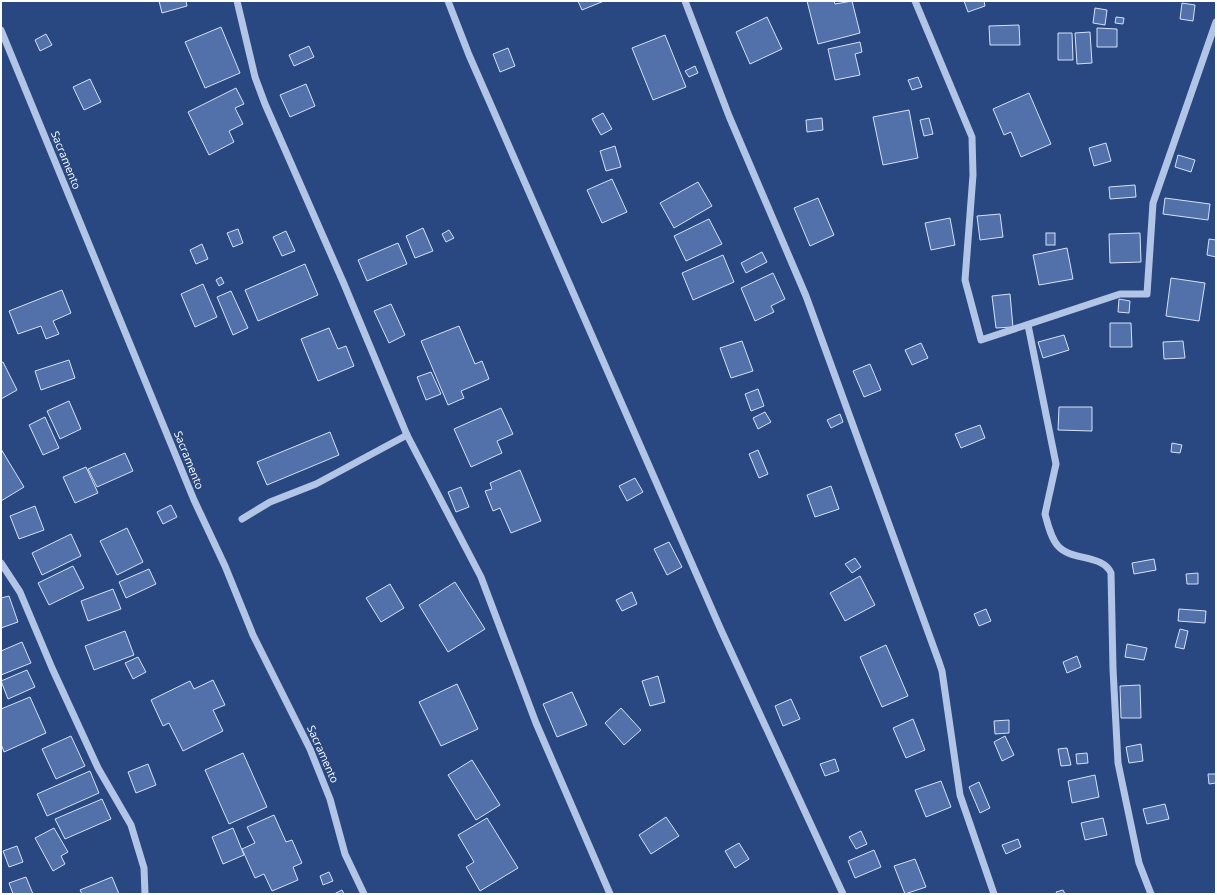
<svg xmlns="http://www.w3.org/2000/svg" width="1217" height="895" viewBox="0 0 1217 895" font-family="'Open Sans',sans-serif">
	<rect width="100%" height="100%" fill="#294881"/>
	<g fill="#5271aa" stroke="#d5e1f5">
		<path d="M159,1H186L187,6L162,13Z"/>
		<path d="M578,1H604L582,10Z"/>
		<path d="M807,1H834L835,4L852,1L860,33L818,44Z"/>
		<path d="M964,1H984L985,6L968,12Z"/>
		<path d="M1182,3L1195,5L1193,21L1180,19Z"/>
		<path d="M1095,8L1107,10L1105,25L1093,23Z"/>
		<path d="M767,17L782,49L750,64L736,32Z"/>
		<path d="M1116,17L1124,18L1123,24L1115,23Z"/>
		<path d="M1019,25L1020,45H990L989,26Z"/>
		<path d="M221,27L240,73L205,88L185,42Z"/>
		<path d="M1097,28L1117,29V47H1097Z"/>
		<path d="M1090,32L1092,63L1077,64L1075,33Z"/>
		<path d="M1058,33H1072L1073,60H1058Z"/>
		<path d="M46,34L52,45L40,51L35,40Z"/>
		<path d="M665,35L686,87L653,100L632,48Z"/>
		<path d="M860,42L862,52L855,54L860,75L835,80L828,49Z"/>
		<path d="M309,46L314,57L294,66L289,55Z"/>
		<path d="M508,48L515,66L500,72L493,54Z"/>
		<path d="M695,66L698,73L689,77L685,71Z"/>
		<path d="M918,77L922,87L912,90L908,80Z"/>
		<path d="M90,79L101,102L84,110L73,87Z"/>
		<path d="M306,84L315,106L290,117L280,95Z"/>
		<path d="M236,88L244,104L235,108L243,124L229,131L234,142L209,155L188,112Z"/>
		<path d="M1029,93L1051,144L1021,157L1011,132L1004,135L993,109Z"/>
		<path d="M909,110L918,158L883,165L873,117Z"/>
		<path d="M603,113L612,129L601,135L592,119Z"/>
		<path d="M822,118L823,130L807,132L806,120Z"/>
		<path d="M929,118L933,134L924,136L920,120Z"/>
		<path d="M1106,143L1111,161L1094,166L1089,148Z"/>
		<path d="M615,146L621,167L606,171L600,151Z"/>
		<path d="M1178,155L1195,160L1191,172L1175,167Z"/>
		<path d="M612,179L627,212L602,223L587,190Z"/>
		<path d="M698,182L712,206L674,228L660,203Z"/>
		<path d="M1135,185L1136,197L1110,199L1109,187Z"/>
		<path d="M818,198L834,235L810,246L794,208Z"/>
		<path d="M1165,198L1210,204L1208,220L1163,214Z"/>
		<path d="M1000,214L1003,237L980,240L977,216Z"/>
		<path d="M950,218L955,245L931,250L925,223Z"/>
		<path d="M709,219L722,244L686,261L674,236Z"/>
		<path d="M423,228L433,251L415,258L406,236Z"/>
		<path d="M238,229L243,243L233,247L227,233Z"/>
		<path d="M449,230L454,238L446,242L442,234Z"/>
		<path d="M286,231L295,251L282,256L273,237Z"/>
		<rect x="1046" y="233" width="9" height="12"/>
		<path d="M1140,233L1141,262L1110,263L1109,234Z"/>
		<path d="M1209,239L1216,240V257L1207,255Z"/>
		<path d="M398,243L407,264L367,281L358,260Z"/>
		<path d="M202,244L208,259L196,264L190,250Z"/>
		<path d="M1067,248L1073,279L1039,285L1033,255Z"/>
		<path d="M762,252L767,262L746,273L741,263Z"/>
		<path d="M723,255L734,282L693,300L682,273Z"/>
		<path d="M305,264L318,295L258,321L245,290Z"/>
		<path d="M773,273L785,299L771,306L774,312L755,321L741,288Z"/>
		<path d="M221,277L224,283L219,286L216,280Z"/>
		<path d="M1171,278L1205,283L1199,321L1166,316Z"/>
		<path d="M203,284L217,317L195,327L181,294Z"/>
		<path d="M62,290L71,313L53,321L59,334L46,339L41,326L18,334L9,311Z"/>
		<path d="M231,291L248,328L233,335L217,297Z"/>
		<path d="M1010,294L1013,327L996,328L992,296Z"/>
		<path d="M1119,299L1130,301L1129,313L1118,312Z"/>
		<path d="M391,304L405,335L389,343L374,311Z"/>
		<path d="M1110,323H1131L1132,347H1110Z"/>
		<path d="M459,326L475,364L482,361L489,379L461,391L464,398L448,405L421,341Z"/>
		<path d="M329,328L338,349L346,346L354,366L318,381L301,339Z"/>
		<path d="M1064,335L1069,350L1043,358L1038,342Z"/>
		<path d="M742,341L753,371L731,378L720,348Z"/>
		<path d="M1183,341L1185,358L1164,359L1163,342Z"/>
		<path d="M921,343L928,358L912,365L905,350Z"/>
		<path d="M69,360L75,378L41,390L35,371Z"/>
		<path d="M3,362L17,390L1,399V363Z"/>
		<path d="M870,364L881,390L864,397L853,371Z"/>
		<path d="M431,372L441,394L426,400L417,377Z"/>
		<path d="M758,389L764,406L751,411L745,394Z"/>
		<path d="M69,401L81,429L60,439L47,411Z"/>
		<path d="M1059,407H1092V431L1058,430Z"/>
		<path d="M501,408L513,434L497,441L502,453L471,467L454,429Z"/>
		<path d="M765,412L771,422L758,429L753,418Z"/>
		<path d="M840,414L843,422L831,428L827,420Z"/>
		<path d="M45,417L59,448L43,455L29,425Z"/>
		<path d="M980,425L985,438L961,448L955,434Z"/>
		<path d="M330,432L339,455L267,485L257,462Z"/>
		<path d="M1172,443L1182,445L1180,453L1171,452Z"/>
		<path d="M1,449L24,487L1,501Z"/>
		<path d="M758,450L768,474L759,478L749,454Z"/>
		<path d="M125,453L133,471L97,487L88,469Z"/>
		<path d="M86,467L98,493L75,503L63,477Z"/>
		<path d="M520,470L541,521L511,533L500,508L493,511L485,491L492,489L490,483Z"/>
		<path d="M635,478L643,492L627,501L619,486Z"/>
		<path d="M831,486L839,509L815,517L807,495Z"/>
		<path d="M461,487L469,507L456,512L448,492Z"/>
		<path d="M171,505L177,517L163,524L157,512Z"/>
		<path d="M35,506L44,530L19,539L10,516Z"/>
		<path d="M127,528L143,562L117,575L100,541Z"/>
		<path d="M71,534L81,556L42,575L32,553Z"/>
		<path d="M669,542L682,567L667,575L654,549Z"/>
		<path d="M855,558L861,567L852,573L845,564Z"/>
		<path d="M1154,559L1156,570L1134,574L1132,563Z"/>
		<path d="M73,566L84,588L49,605L38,583Z"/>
		<path d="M149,569L156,584L126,598L119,582Z"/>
		<path d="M1198,573V584H1187L1186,574Z"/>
		<path d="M860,576L875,605L845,621L830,593Z"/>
		<path d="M455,582L485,629L448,652L419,605Z"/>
		<path d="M390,584L404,608L381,622L366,598Z"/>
		<path d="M113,589L121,609L88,621L81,601Z"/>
		<path d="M632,592L637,604L622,611L616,600Z"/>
		<path d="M9,596L18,622L1,628V598Z"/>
		<path d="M986,609L991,621L979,626L974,614Z"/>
		<path d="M1179,609L1206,611L1205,623L1178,621Z"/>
		<path d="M1180,629L1188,631L1184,649L1175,647Z"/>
		<path d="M125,631L134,655L94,670L85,646Z"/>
		<path d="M22,642L31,663L1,675V651Z"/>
		<path d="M1127,644L1147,648L1144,660L1125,657Z"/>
		<path d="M886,645L908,696L882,707L860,657Z"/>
		<path d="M1077,656L1081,667L1067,673L1063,662Z"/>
		<path d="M138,657L146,672L133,679L125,663Z"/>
		<path d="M27,670L35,687L8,699L1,681Z"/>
		<path d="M658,676L665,702L650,706L642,681Z"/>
		<path d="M213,680L225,705L213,710L223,731L183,751L169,723L163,726L151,700L190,681L194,689Z"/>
		<path d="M457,684L478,729L441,746L419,702Z"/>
		<path d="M1140,685L1141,718H1121L1120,686Z"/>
		<path d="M572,692L587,725L557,737L543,704Z"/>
		<path d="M30,697L46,733L4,752L1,744V709Z"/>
		<path d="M791,699L800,719L783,726L775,706Z"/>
		<path d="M621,708L641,730L624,745L605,723Z"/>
		<path d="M913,719L925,750L906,758L893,728Z"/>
		<path d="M1009,720V733L995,734L994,721Z"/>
		<path d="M71,736L85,766L56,779L42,749Z"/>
		<path d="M1005,736L1014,755L1002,761L994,742Z"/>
		<path d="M1141,744L1143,761L1129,763L1126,747Z"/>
		<path d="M1067,748L1071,765L1061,766L1058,749Z"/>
		<path d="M243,753L267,807L229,824L205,770Z"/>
		<path d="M1087,753L1088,763L1077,764L1076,754Z"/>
		<path d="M835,759L839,771L825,776L820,764Z"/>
		<path d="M472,760L500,805L476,820L448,775Z"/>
		<path d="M148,764L156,785L136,793L128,772Z"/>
		<path d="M90,771L99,793L47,816L37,794Z"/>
		<path d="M1208,774H1216V783L1209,784Z"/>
		<path d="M1095,775L1099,797L1072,803L1068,781Z"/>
		<path d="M941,781L951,807L926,817L915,790Z"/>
		<path d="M979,782L990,808L980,813L969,787Z"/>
		<path d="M102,799L111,819L65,839L55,819Z"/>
		<path d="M1165,804L1169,819L1147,824L1143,809Z"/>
		<path d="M274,815L286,842L292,840L302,863L293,867L298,880L272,891L264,874L255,878L242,849L255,843L247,827Z"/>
		<path d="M666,817L679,836L651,854L639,835Z"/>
		<path d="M487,818L518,868L480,891L466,867L474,862L458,835Z"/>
		<path d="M1103,818L1107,835L1085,840L1081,823Z"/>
		<path d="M54,828L68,852L61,856L65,864L53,871L35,838Z"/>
		<path d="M233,828L244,855L223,864L212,837Z"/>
		<path d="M861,831L867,844L856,849L849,837Z"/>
		<path d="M1018,839L1021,847L1006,854L1002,845Z"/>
		<path d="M739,843L749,859L735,868L725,851Z"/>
		<path d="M17,846L23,862L9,867L3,851Z"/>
		<path d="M874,850L881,867L855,878L848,861Z"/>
		<path d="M915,859L926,887L905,894L894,866Z"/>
		<path d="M329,872L333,881L323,885L320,876Z"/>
		<path d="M26,877L33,894H13L9,883Z"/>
		<path d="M112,877L119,894H82L80,890Z"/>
		<path d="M342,890L344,894H334Z"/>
		<path d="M1063,890L1065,894H1057L1056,892Z"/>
	</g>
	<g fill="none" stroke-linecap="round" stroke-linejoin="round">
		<g stroke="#b2c5e6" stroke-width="7">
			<path d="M237,1L255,77L265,104L344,284L407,435L481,577L536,723L610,894"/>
			<path d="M448,1L469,55L721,630L843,894"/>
			<path d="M685,1L729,116L806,296L939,662L942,671L960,795L994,894"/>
			<path d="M915,1L972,137L973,175L965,280L981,340L1120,294H1147L1153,203L1216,22"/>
			<path d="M1,30L194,500L225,566L253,635L310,749L330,799L345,854L364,894"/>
			<path d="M1028,325L1056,464L1045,514C1048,525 1051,538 1058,546C1071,561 1103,554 1111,573L1113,669L1118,763L1139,863L1151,894"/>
			<path d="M242,519L270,502L316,484L407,435"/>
			<path d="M1,563L20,592L52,668L98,768L131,825L144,868L145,894"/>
		</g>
	</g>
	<g text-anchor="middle" stroke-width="4" stroke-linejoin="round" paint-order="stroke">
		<g font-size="11" fill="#fff" stroke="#294881">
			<text transform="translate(66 160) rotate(68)" y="4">Sacramento</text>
			<text transform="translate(189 460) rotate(68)" y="4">Sacramento</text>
			<text transform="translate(323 754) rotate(66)" y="4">Sacramento</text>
		</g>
	</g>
	<rect width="1217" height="895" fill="none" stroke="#ffffff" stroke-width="4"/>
</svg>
